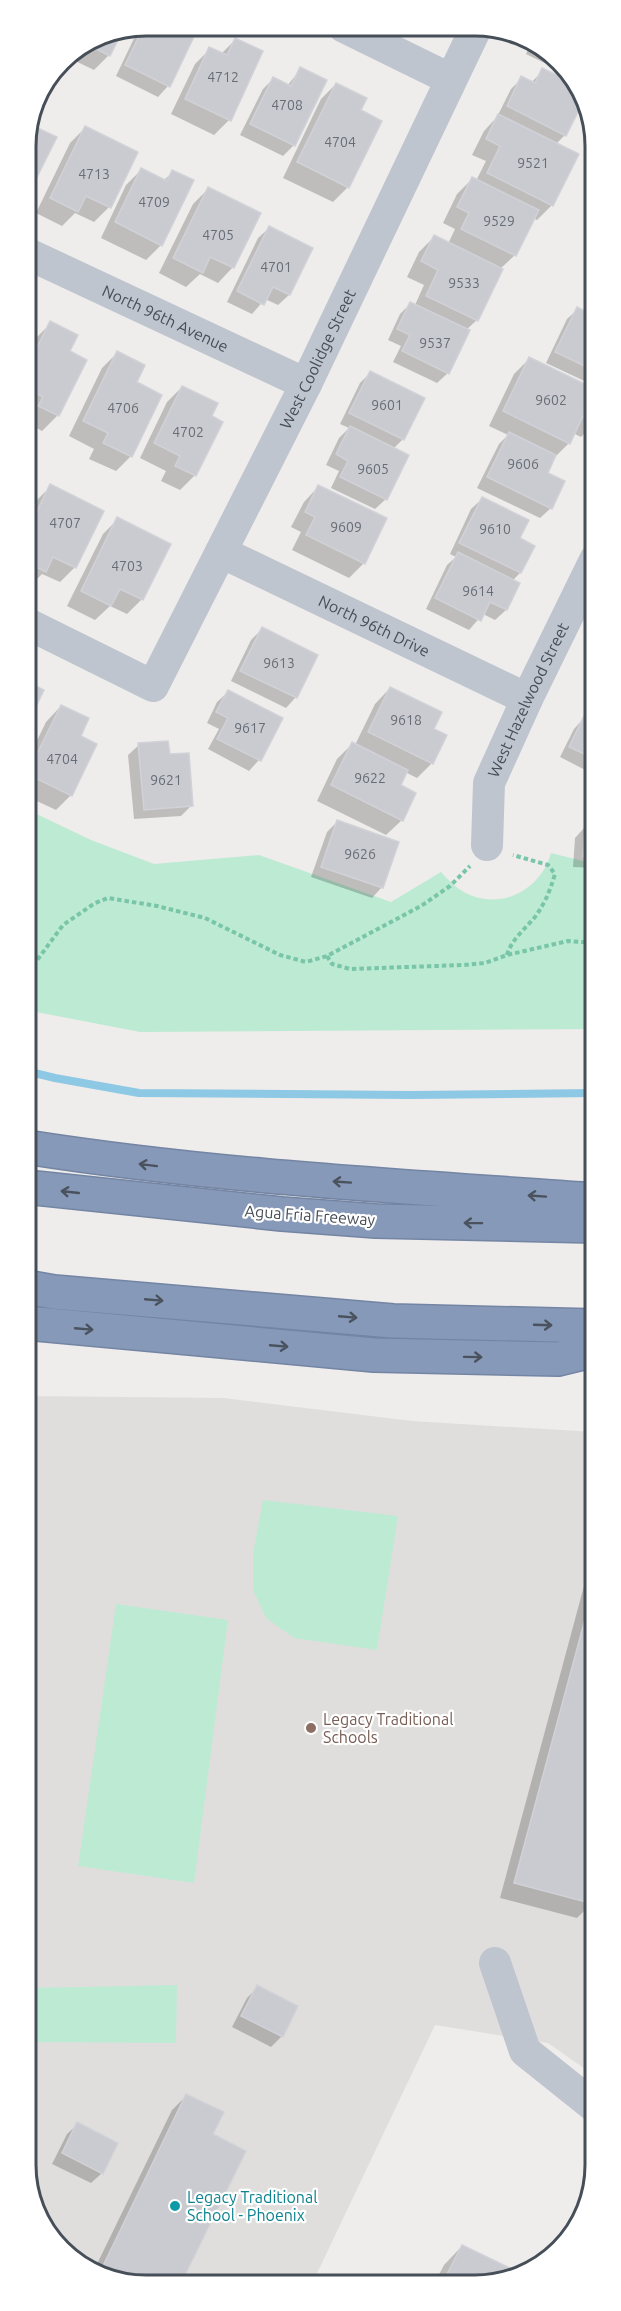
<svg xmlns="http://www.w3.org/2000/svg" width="621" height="2311" viewBox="0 0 621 2311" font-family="Ubuntu,sans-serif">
	<rect width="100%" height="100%" fill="#efecec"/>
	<path fill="#e0dedd" d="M26,1396L224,1398L412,1421L595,1432V2076L548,2043L435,2025L312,2284L122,2283L56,2245L27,2181Z"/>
	<g fill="#bdead3">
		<path d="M26,809L91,840L154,864L259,855L391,902L441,872C447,879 454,886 462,891C498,912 540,892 551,853L595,864V1029L140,1032L26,1010Z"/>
		<path d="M263,1500L398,1516L377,1650L294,1638L266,1618L253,1590V1553Z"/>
		<path d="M116,1604L228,1620L194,1883L78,1866Z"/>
		<path d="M177,1985L176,2043L28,2042L27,1988Z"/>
	</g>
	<g fill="#0003">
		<path d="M146,26H197L168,86L158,97L116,76L139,28Z"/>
		<path d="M121,30L109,55L94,70L67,57L100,35Z"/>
		<path d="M235,40L229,120L214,135L171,114L195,64L210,49L221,54Z"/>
		<path d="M530,45L561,61L567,74L526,54Z"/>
		<path d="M301,69L325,81L293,146L283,156L240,135L263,89L273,79L287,86Z"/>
		<path d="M543,70L565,135L556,144L552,205L537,220L533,218L515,255L500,269L477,320L466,330L448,373L437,383L393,362L401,346L388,340L400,314L411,303L415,305L424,285L407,277L419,252L434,237L448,244L455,229L443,223L457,194L472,179L476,181L486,161L472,155L484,131L497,117L511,89L522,78L531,83Z"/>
		<path d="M336,84L359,111L348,187L333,202L283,178L321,99Z"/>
		<path d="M85,128L109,207L94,222L75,213L62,226L36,213L70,143Z"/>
		<path d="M141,170L163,181L173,172L161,245L146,260L101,238L126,185Z"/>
		<path d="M208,189L233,267L218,283L200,274L186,287L159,273L193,204Z"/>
		<path d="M594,226V248L586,244Z"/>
		<path d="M269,228L311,248L289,295L278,305L265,299L252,314L227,302L258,238Z"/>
		<path d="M594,289L595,386L546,363L567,319L578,309L583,312Z"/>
		<path d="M51,323L68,352L85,360L57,416L42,431L26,422L29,412L26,410V358L36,338Z"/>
		<path d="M117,353L135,383L160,396L131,456L116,471L89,459L94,449L69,436L102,368Z"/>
		<path d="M529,359L595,391V423L581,437L573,433L569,443L553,459L546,473L551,508L540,518L477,488L499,444L508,435L489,426L514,374Z"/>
		<path d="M370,373L403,439L393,449L386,499L375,509L331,488L339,471L326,465L339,438L349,428L340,424L360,383Z"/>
		<path d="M182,387L210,417L195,475L180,490L161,481L166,471L140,458L167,402Z"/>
		<path d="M26,476L30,478L26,487Z"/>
		<path d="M51,486L75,567L60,582L42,574L30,586L26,584V521L36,501Z"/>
		<path d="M319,486L364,563L349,578L292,550L301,532L291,527L304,502Z"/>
		<path d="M482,499L518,539L520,573L512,581L518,584L506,610L495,620L483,614L469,630L426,609L447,565L456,557L450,554L471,509Z"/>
		<path d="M118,519L142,599L127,614L110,606L95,620L67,606L103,534Z"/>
		<path d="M262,629L296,697L286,708L231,681L251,640Z"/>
		<path d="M390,688L432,730V763L417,778L405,772L399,786L402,820L386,835L317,801L337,759L352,744L355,745L375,704Z"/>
		<path d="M228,692L259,760L249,771L208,749L219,729L207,723L217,702Z"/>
		<path d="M61,706L79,737L71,795L56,810L26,796V763L46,722Z"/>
		<path d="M595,717V775L560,757L574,729L584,718L592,722Z"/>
		<path d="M139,745L168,756L192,805L181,816L134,819L128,755Z"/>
		<path d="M595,813V868L573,867L575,838L585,827H589L590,818Z"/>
		<path d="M337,822L382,887L372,898L311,877L327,832Z"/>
		<path d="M595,1545V1893L592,1903L577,1918L500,1898Z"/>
		<path d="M258,1987L282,2036L271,2047L232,2027L247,1998Z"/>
		<path d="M187,2095L211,2135L244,2151L179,2283H122L87,2263L96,2266L172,2110Z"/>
		<path d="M78,2124L102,2173L91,2183L52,2164L67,2134Z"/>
		<path d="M462,2246L520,2275L491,2284H434L444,2265Z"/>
	</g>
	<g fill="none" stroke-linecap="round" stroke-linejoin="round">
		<path stroke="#8dc8e4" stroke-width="8" d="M26,1071L55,1078L139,1093L410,1095L595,1093"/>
	</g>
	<g fill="#cacbd1" stroke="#d1d2d7" stroke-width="1.5">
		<path d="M144,26H199L170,87L125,65Z"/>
		<path d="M123,30L110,56L86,44L100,35Z"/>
		<path d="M235,38L263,51L231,121L185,99L209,47L227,55Z"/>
		<path d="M300,67L327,80L295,146L250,124L273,77L291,86Z"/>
		<path d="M542,68L571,82L582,104L566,136L507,106L521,76L535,83Z"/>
		<path d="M336,83L367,98L361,110L382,121L349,188L297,162Z"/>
		<path d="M498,114L579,154L553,206L487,173L500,146L486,139Z"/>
		<path d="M29,124L57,137L29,193L26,192V138Z"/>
		<path d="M85,126L138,152L111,208L86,196L78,212L50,198Z"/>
		<path d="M141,168L167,181L172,170L194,180L162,246L115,222Z"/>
		<path d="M472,177L539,210L516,256L461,229L469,213L457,207Z"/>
		<path d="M208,187L261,213L234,268L210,257L203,273L173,258Z"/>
		<path d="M269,226L313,248L290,295L273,287L264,305L237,291Z"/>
		<path d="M434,235L503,269L478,321L426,296L438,270L421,261Z"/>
		<path d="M410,302L470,330L449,374L402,351L410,335L397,329Z"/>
		<path d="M577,307L594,316L595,371L555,352Z"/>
		<path d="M50,321L78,335L70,351L87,360L59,416L38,406L43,397L26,388V370Z"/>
		<path d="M117,351L145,365L137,382L162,395L132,457L103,443L108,433L83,421Z"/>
		<path d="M529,357L595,389V421L583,416L570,444L503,411Z"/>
		<path d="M370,371L425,398L404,440L349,413Z"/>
		<path d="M182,386L218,403L212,416L223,422L196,476L175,466L180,456L154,443Z"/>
		<path d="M350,426L409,455L387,500L340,477L348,461L336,454Z"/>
		<path d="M509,432L556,455L548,473L565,481L552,509L487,477Z"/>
		<path d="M50,484L104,511L76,568L53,557L46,572L26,562V534Z"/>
		<path d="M318,485L387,518L365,564L306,535L315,517L305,512Z"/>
		<path d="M482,497L529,520L520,538L535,546L521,573L459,543Z"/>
		<path d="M117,517L171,544L143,600L120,589L111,606L81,591Z"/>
		<path d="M458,552L520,583L507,610L490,602L481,621L435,598Z"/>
		<path d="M262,627L318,655L297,698L240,671Z"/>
		<path d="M26,681L44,690L26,727Z"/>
		<path d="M390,687L442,712L434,729L447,735L433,764L368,732Z"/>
		<path d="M228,690L283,718L261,761L217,739L228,718L216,712Z"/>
		<path d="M61,705L89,718L81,736L97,744L72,796L27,774Z"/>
		<path d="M584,716L595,722V759L569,747Z"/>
		<path d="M168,741L170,754L189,753L193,806L144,810L138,743Z"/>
		<path d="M352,742L408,770L401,785L416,793L403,821L331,785Z"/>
		<path d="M337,820L399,842L383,888L321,867Z"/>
		<path d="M585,826H595V858L583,857Z"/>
		<path d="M595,1582V1899L594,1904L514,1883Z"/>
		<path d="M257,1985L298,2006L283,2037L241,2016Z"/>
		<path d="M186,2094L224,2112L213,2134L246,2151L181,2283H122L86,2262L87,2260L102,2268Z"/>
		<path d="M77,2122L118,2143L103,2174L62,2153Z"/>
		<path d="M462,2245L522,2274L491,2284H442Z"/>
	</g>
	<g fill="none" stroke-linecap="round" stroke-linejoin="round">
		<g stroke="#7385a3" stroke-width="36">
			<g id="highway">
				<path d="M26,1147C210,1176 396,1186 582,1199L595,1202"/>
				<path d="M26,1187L282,1214L376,1221L595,1226"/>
				<path d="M26,1287L54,1292L393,1321L595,1326"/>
				<path d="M26,1323L374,1355L558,1359L595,1350"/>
			</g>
		</g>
		<g stroke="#78c5a8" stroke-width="4" stroke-dasharray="4.5 3" stroke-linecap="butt">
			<path d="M507,955C511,940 525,929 535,917C545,903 550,891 555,874L548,865L513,855"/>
			<path d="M327,956L332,964L350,969L464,965L485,963L507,955L568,941L595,943"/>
			<path d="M26,969L35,963L63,925L95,903L108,898L157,906L205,918L280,955L306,962L327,956L421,906L450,886L470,866"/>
		</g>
		<g stroke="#bec5ce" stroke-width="32">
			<path d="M344,27L450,79"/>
			<path id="s1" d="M26,253L306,384"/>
			<path id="s2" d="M221,552L527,699"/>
			<path id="s3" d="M26,623L153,686L306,384L476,28"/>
			<path id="s4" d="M487,845L489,783L527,699L595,560"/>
			<path d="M495,1963L525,2051L595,2107"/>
		</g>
		<use href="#highway" stroke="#8799b8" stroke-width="33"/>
	</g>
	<defs><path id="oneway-shaft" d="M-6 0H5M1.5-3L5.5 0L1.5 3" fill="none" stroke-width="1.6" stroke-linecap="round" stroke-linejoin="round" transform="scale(1.5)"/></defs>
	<g stroke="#49525d">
		<use href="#oneway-shaft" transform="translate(148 1165) rotate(-173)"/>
		<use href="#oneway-shaft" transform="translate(342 1182) rotate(-176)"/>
		<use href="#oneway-shaft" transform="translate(70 1192) rotate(-174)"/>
		<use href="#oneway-shaft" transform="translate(537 1196) rotate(-176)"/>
		<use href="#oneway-shaft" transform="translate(473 1223) rotate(-179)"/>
		<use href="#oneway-shaft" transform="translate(154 1300) rotate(5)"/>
		<use href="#oneway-shaft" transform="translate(348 1317) rotate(5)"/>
		<use href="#oneway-shaft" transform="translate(543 1325) rotate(2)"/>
		<use href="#oneway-shaft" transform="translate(84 1329) rotate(5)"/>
		<use href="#oneway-shaft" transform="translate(279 1346) rotate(5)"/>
		<use href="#oneway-shaft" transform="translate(473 1357) rotate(1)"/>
	</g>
	<circle fill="#8d6e63" stroke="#fff" stroke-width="2" cx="311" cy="1728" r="6"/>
	<circle fill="#0f9aa8" stroke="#fff" stroke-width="2" cx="175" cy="2206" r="6"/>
	<g text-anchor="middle" stroke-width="4.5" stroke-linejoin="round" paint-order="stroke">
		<g font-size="14" fill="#676d76">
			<text x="223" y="82">4712</text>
			<text x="287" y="110">4708</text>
			<text x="340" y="147">4704</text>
			<text x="533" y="168">9521</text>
			<text x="94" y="179">4713</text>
			<text x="154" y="207">4709</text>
			<text x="499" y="226">9529</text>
			<text x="218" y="240">4705</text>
			<text x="276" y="272">4701</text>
			<text x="464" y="288">9533</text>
			<text x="435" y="348">9537</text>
			<text x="551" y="405">9602</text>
			<text x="387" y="410">9601</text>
			<text x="123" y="413">4706</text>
			<text x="188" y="437">4702</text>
			<text x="523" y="469">9606</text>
			<text x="373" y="474">9605</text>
			<text x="65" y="528">4707</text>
			<text x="346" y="532">9609</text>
			<text x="495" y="534">9610</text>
			<text x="127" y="571">4703</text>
			<text x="478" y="596">9614</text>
			<text x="279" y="668">9613</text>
			<text x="406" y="725">9618</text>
			<text x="250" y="733">9617</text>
			<text x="62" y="764">4704</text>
			<text x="370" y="783">9622</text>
			<text x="166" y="785">9621</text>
			<text x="360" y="859">9626</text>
		</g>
		<g font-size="16" fill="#464e58" stroke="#fff">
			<text dy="6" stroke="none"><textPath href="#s1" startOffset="154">North 96th Avenue</textPath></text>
			<text dy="6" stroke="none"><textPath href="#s3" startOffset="508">West Coolidge Street</textPath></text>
			<text dy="6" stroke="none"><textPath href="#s2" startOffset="170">North 96th Drive</textPath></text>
			<text dy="6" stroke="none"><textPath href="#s4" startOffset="154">West Hazelwood Street</textPath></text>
			<text transform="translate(310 1215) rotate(4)" y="6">Agua Fria Freeway</text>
		</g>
		<g font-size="16" fill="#785e54" stroke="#fff" text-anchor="start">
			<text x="323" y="1725">Legacy Traditional<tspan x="323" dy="18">Schools</tspan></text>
		</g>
		<g font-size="16" fill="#0d838f" stroke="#fff" text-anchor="start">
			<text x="187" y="2203">Legacy Traditional<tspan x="187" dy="18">School - Phoenix</tspan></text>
		</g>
	</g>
	<path d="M0 0H621V2311H0ZM146 36H475A110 110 0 0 1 585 146V2165A110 110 0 0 1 475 2275H146A110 110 0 0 1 36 2165V146A110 110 0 0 1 146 36Z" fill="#fff" fill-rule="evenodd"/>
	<path fill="none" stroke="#464e58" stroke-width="3" d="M146 36H475A110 110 0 0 1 585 146V2165A110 110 0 0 1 475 2275H146A110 110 0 0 1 36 2165V146A110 110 0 0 1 146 36Z"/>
</svg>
